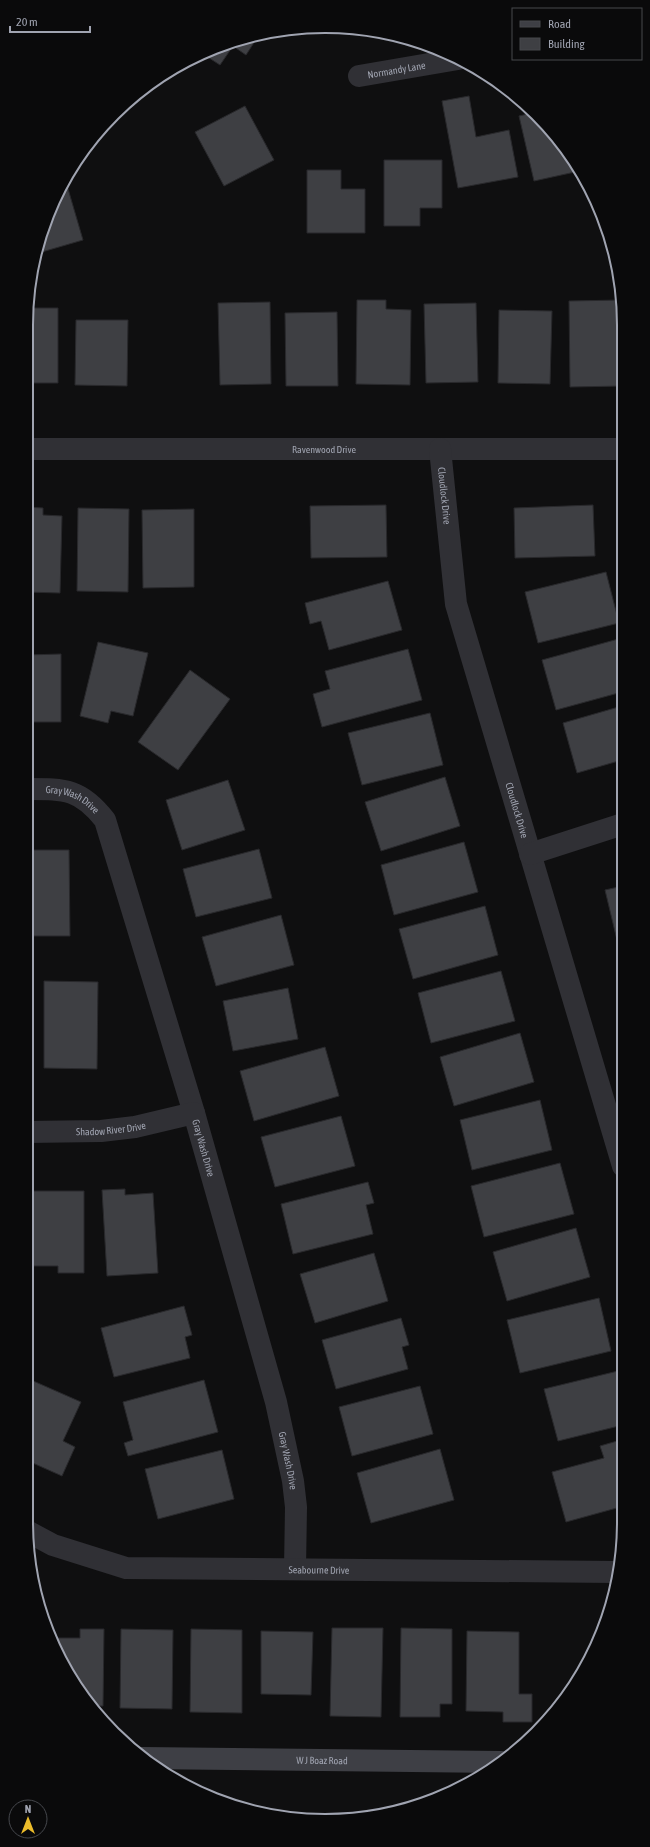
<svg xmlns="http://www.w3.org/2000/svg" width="650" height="1847" viewBox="0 0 650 1847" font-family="'Asap Condensed',sans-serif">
	<rect width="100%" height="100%" fill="#0f0f10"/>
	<g fill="#3e3f43" stroke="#29292c">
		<path d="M259,35L246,55L233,46L220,65L203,54L229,42Z"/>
		<path d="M469,96L476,137L509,130L518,177L458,188L442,101Z"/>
		<path d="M245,106L274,160L224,186L195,132Z"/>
		<path d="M532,113L550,128L573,162L575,172L534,181L519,116Z"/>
		<path d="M384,160H442V208H420V226H384Z"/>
		<path d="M307,170H341V189H365V233H307Z"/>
		<path d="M66,182L83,240L35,254L57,193L63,183Z"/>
		<path d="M357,300H386V309L411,310L410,385L356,384Z"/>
		<path d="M621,300L622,386L570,387L569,301Z"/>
		<path d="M270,302L271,384L220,385L218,303Z"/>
		<path d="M476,303L478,382L426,383L424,304Z"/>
		<path d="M28,308H58V383H26V325Z"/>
		<path d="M499,310L552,311L550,384L498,383Z"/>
		<path d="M337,312L338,386H286L285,313Z"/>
		<path d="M76,320H128L127,386L75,385Z"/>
		<path d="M386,505L387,557L311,558L310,506Z"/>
		<path d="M593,505L595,556L515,558L514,508Z"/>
		<path d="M26,507L43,508V515L62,516L60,593L26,592Z"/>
		<path d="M78,508L129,509L128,592L77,591Z"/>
		<path d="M194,509V587L143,588L142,510Z"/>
		<path d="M606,572L619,623L538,643L525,592Z"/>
		<path d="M388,581L402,630L329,650L321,621L310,624L305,603Z"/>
		<path d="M622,638V692L556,710L542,660Z"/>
		<path d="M98,642L148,653L133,716L111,711L108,723L80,716Z"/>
		<path d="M408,649L422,700L322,727L313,694L330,689L325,671Z"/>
		<path d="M61,654V722H26V655Z"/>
		<path d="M190,670L230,699L178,770L138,742Z"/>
		<path d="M622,706V760L577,773L563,723Z"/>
		<path d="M430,713L443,765L362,785L348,733Z"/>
		<path d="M445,777L460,826L381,851L365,802Z"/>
		<path d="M228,780L245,830L182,850L166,800Z"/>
		<path d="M464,842L478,892L394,915L381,865Z"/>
		<path d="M259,849L272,898L196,917L183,869Z"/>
		<path d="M26,850H69L70,936H26Z"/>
		<path d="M623,886V965L605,890Z"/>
		<path d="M485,906L498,955L413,979L399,929Z"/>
		<path d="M281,915L294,965L216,986L202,937Z"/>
		<path d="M501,971L515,1021L431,1043L418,993Z"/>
		<path d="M44,981L98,982L97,1069L44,1068Z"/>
		<path d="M288,988L298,1039L233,1051L223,1001Z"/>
		<path d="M520,1033L534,1082L454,1106L440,1057Z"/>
		<path d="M325,1047L339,1096L254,1121L240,1071Z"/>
		<path d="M540,1100L552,1150L472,1170L460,1120Z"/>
		<path d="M341,1116L355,1166L275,1187L261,1137Z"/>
		<path d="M560,1163L574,1214L484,1237L471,1186Z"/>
		<path d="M368,1182L374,1203L366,1205L373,1234L293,1254L281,1204Z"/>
		<path d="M125,1189V1195L153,1193L158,1273L107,1276L102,1190Z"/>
		<path d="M32,1191H84V1273H58V1266H33Z"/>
		<path d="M576,1228L590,1277L507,1301L493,1252Z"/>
		<path d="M374,1253L388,1301L315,1323L300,1274Z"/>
		<path d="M599,1298L611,1351L520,1373L507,1320Z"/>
		<path d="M184,1306L192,1335L185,1337L190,1358L114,1377L101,1328Z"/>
		<path d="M401,1318L409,1345L402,1347L408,1369L336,1389L322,1340Z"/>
		<path d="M618,1371L624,1394V1403L618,1405L623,1425L558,1441L544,1389Z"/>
		<path d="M31,1380L81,1402L63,1441L75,1447L62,1476L26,1460V1392Z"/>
		<path d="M204,1380L218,1432L128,1456L124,1443L133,1440L123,1402Z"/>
		<path d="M420,1386L433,1434L352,1456L339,1407Z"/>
		<path d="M624,1439V1506L566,1522L552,1472L604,1458L600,1446Z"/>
		<path d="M440,1449L454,1500L371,1523L357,1473Z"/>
		<path d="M222,1450L234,1499L158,1519L145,1469Z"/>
		<path d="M332,1628H383L381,1717L330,1716Z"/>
		<path d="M401,1628L452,1629V1704H440V1717H400Z"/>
		<path d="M80,1629H104L103,1706H92L53,1643V1638H80Z"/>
		<path d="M121,1629L173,1630L172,1709L120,1708Z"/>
		<path d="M191,1629L242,1630V1713L190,1712Z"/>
		<path d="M261,1631L313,1632L311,1695L261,1694Z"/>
		<path d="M467,1631L519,1632V1694H532V1722H503V1712L466,1711Z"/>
	</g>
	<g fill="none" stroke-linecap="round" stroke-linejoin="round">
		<g stroke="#303035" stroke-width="22">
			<path id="s1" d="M359,76L458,59"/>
			<path id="s2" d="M26,449H622"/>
			<path id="s3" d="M440,449L456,604L623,1166"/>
			<path id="s4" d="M26,789C64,789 80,788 105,820L194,1113L276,1402L293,1481L296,1507L295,1569"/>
			<path d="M530,854L623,824"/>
			<path id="s5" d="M26,1132L101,1131L135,1127L194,1113"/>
			<path id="s6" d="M27,1531L53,1545L126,1568L617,1572"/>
		</g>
		<path stroke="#3e3f45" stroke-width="22" id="s7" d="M142,1758L501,1762"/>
	</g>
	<g text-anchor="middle" stroke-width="4" stroke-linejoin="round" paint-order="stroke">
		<g font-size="10" fill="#a0a4b1" stroke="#0a0a0b">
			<text dy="4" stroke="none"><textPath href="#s1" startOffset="38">Normandy Lane</textPath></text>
			<text dy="4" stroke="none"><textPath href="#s2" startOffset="298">Ravenwood Drive</textPath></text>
			<text dy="4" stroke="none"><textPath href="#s3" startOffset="47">Cloudlock Drive</textPath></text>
			<text dy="4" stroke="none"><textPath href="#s4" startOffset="49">Gray Wash Drive</textPath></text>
			<text dy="4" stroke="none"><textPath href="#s3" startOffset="371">Cloudlock Drive</textPath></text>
			<text dy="4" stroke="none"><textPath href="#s5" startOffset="85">Shadow River Drive</textPath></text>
			<text dy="4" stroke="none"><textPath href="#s4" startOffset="432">Gray Wash Drive</textPath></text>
			<text dy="4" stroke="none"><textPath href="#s4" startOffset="756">Gray Wash Drive</textPath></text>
			<text dy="4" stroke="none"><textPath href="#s6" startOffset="299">Seabourne Drive</textPath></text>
			<text dy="4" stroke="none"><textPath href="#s7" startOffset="180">W J Boaz Road</textPath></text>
		</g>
	</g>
	<path d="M0 0H650V1847H0ZM325 33H325A292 292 0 0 1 617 325V1522A292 292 0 0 1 325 1814H325A292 292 0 0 1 33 1522V325A292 292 0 0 1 325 33Z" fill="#0a0a0b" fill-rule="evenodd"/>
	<path fill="none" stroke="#a0a4b1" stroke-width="2" d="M325 33H325A292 292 0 0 1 617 325V1522A292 292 0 0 1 325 1814H325A292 292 0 0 1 33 1522V325A292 292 0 0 1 325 33Z"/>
	<rect x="512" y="8" width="130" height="52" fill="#0a0a0b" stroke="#46484d"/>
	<rect x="520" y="21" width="20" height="6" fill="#3e3f45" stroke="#46484d"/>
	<text x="548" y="28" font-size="12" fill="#a0a4b1">Road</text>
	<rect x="520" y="38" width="20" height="12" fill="#3e3f43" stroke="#46484d"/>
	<text x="548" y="48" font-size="12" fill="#a0a4b1">Building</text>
	<g transform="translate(28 1819)"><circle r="19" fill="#0a0a0b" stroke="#46484d"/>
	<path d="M0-3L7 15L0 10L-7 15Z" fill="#ecbc2b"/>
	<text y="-6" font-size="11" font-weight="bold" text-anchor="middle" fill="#a0a4b1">N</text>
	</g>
	<path d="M10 26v6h80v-6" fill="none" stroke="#a0a4b1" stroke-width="2"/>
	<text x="16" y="26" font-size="12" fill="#a0a4b1" stroke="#0a0a0b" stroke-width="3" paint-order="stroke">20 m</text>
</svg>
